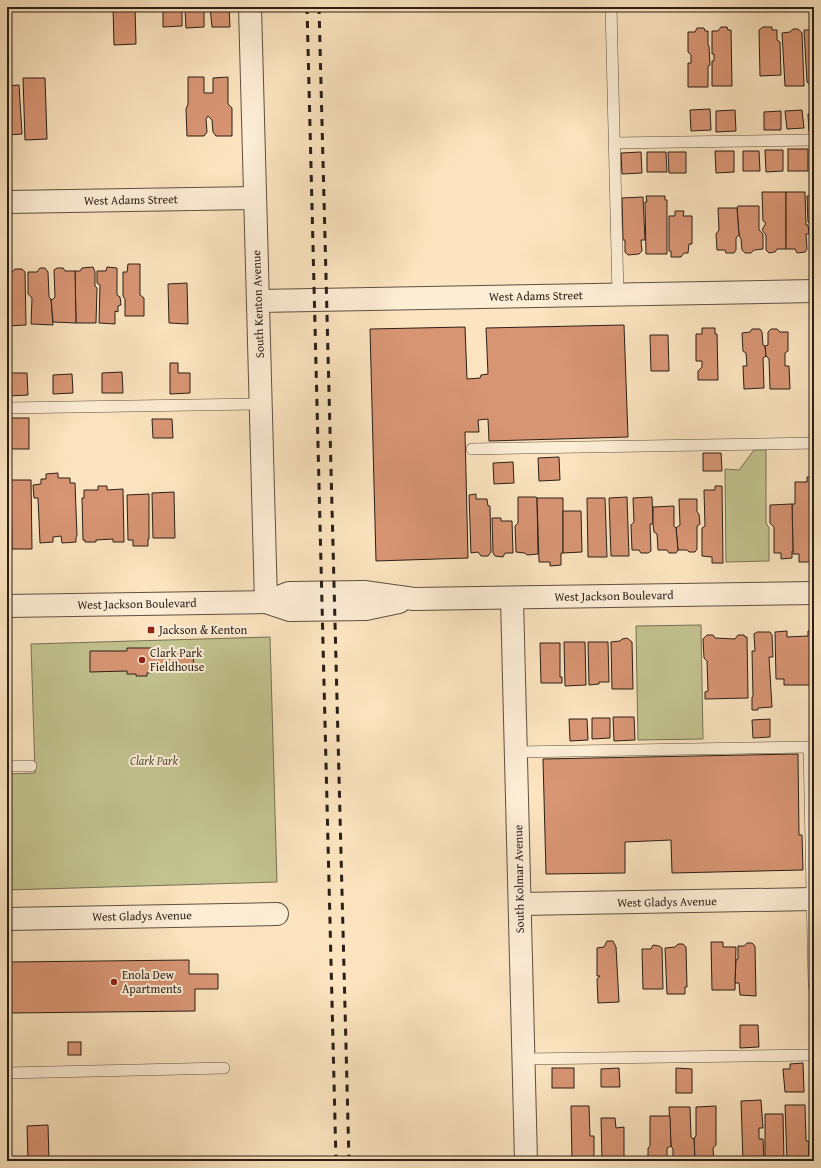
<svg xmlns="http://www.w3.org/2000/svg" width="821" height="1168" viewBox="0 0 821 1168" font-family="'Gentium Book Plus',serif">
	<rect width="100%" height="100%" fill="#fbe4bf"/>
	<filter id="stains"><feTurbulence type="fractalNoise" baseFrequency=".005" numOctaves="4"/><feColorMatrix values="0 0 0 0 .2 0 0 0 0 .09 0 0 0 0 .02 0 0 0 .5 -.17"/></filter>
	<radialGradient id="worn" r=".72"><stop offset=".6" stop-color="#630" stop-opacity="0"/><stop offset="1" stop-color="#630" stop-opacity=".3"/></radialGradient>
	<g fill="#c2c38f" stroke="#767153">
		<path d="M754,450H766V523L769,528V561L726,562L725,469L739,470Z"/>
		<path d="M701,625L703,739L638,740L636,626Z"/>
		<path d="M270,637L277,882L7,890V774L35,773L31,644Z"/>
	</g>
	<g fill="#d89574" stroke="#2a1f17">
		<path d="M113,7H135L136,44L114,45Z"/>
		<path d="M163,7H182V26L163,27Z"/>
		<path d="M204,7V27L186,28L185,8Z"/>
		<path d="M210,7H229L230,27H212Z"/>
		<path d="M721,27H727L728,30H731L732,86H712V61H714V54H712V31H718Z"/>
		<path d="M763,27H772V30H777V40L780,42L781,75L760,76L759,30Z"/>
		<path d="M697,28H704L705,31H708V45L709,46L710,65L708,66V87H688V63H691V55L688,52V32H695Z"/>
		<path d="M814,28V85H810L807,82L804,30H812Z"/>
		<path d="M793,29H798L802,33L804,86H785L782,33L790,32Z"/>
		<path d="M188,77H204V93H213V78L228,77V104L232,108V136H216L213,132L212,120L208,116L206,119L207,132L204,136H187L186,109L188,104Z"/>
		<path d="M23,78H45L47,139L25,140Z"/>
		<path d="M19,85L22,134L7,135V86Z"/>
		<path d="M710,109L711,130L691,131L690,110Z"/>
		<path d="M735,110L736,131L716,132V111Z"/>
		<path d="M802,110L804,128L787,129L785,111Z"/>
		<path d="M781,111V130H764V112Z"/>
		<path d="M808,114H814V132H809Z"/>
		<rect x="788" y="149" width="20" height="22"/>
		<path d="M765,150H783V171L766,172Z"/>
		<path d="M715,151H734V172L716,173Z"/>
		<path d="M743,151H759L760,171H743Z"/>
		<path d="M641,152L642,173L622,174L621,153Z"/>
		<path d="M647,152H666L667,172H647Z"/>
		<path d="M668,152H686V173H669Z"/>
		<path d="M762,192H786V249H777L775,252L769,253L766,250V235L762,230L766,223L763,221Z"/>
		<path d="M786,192H805L806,225H808L809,234H806L807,249L805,252L797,253L795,249H786Z"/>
		<path d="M646,196H665V200H667V254H646L645,202H647Z"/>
		<path d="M807,196H814V252L811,249L812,226L808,222Z"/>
		<path d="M643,197L645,240H641L642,251L639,254L628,255L625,252V240H623L622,198Z"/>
		<path d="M738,206H759V230L763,234V249L754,250L751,253H745L742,250L741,239L739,235L737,208Z"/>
		<path d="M718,208H737L739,235L736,238V250L734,253H726L725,250H717L716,234L719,230Z"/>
		<path d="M675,211H684L683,216H692V244H689L688,253H684L681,257H671V251H669V216H675Z"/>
		<path d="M128,264H140V295L144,298V316H125V299L123,296V272H127Z"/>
		<path d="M93,267L95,272V286L97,288L96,323H76L75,271H80L82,268Z"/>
		<path d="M107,267L117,268V295L120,297L121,305L118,306V312L115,311V324L99,323L100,285L97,283V271H106Z"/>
		<path d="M40,268H45L48,272L49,297L51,299L53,325L31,324L32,298L28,294V272H37Z"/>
		<path d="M57,268H63L65,271H75L76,323L53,322L51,299L52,300L55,297L54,270Z"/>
		<path d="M15,269H22L25,272L26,325L7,326V306H8L7,272H12Z"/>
		<path d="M187,283L188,324L169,323L168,284Z"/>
		<path d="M624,325L628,437L489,441L488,419L478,420L479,432H465L468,558L376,561L370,329L465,327L467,379L480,378L481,375L488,374L486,328Z"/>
		<path d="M702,328H715V334H717L718,380H698V371L702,367V361H696V334H702Z"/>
		<path d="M752,329H760L762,332L763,345L765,346L766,356L763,358L764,388L744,389L743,366H747L746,353L743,351L742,333L750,332Z"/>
		<path d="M771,329H777L780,332H788V351L785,353V366H789L790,389H770L769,359L766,356L765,346L768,345V332Z"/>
		<path d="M812,333H814V359L812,357Z"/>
		<path d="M650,335H668L669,371H651Z"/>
		<path d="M170,363H178V373H190V393L170,394Z"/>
		<path d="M122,372L123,393H102V373Z"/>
		<path d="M7,373H27L28,395L8,396Z"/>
		<path d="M72,374L73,393L53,394V375Z"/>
		<rect x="8" y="418" width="21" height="31"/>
		<path d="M152,419H172L173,438H153Z"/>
		<path d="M703,453H721L722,471H703Z"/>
		<path d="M559,457L560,480L539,481L538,458Z"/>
		<path d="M513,462L514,483L494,484L493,463Z"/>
		<path d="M58,473V478H70V483H75L77,536L76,537V542L62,543L61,536L53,537V542L40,543L38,498H34L33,485L41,484V479H46V474Z"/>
		<path d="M807,477H814V553H811L812,562H799V554H793L792,504H795V482H807Z"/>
		<path d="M11,480H31L32,549H12Z"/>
		<path d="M98,486H107V490L123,489L124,542H113V539L96,540V542H85V540H83L82,498H84V490H98Z"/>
		<path d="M715,486H722L723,563H712V557L702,556V528L705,526L704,490H715Z"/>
		<path d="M174,492L175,538H153L152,493Z"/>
		<path d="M149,494V539H148V546H133V540H128L127,495Z"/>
		<path d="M476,494V499H487L488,506H490L491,552L488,556H481L478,552L471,553L469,495Z"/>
		<path d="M7,495H8L10,543H7Z"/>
		<path d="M518,497H536L537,498L538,554L527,555L525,553L516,552L515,526L518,523Z"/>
		<path d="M627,497L629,556H611L609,498Z"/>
		<path d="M652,497L653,524H650L651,551L648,553H641L639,550H632L631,525L634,522L633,498Z"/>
		<path d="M537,498H563V553H561V565L550,566V562H539Z"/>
		<path d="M587,498H605L607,557H588Z"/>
		<path d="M679,499H697V512L699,514L700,524L697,526V549L695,552H689L687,550H678L676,528L680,525Z"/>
		<path d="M792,504L793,551H792V558L781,559V553H774V527L770,523V505Z"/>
		<path d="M674,506V526L676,528L678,550L676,553H669L667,550H658L657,534L654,532L653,524V507Z"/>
		<path d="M563,511H581L582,552L563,553Z"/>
		<path d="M492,518H501V521H512L513,553H505L503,557L495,556L493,553Z"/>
		<path d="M787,631V637L808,636V631H814V679H812V685H784V679H776L775,632Z"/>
		<path d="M757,632H770L772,635L773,657H769L772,707L758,708V710H752V697L753,696L752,651H755L754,634Z"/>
		<path d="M707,635H713L715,638L735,639L738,635H744L745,637H747L748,698L705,699V692L708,691L707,661L704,658L703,639Z"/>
		<path d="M627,638L632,642L633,689H612L611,642L620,641L622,639Z"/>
		<path d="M564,642H585L586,685L565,686Z"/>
		<path d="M588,642H608L609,682H599V684L589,685Z"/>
		<path d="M540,643H560V677H562V683H541Z"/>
		<path d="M127,648H156L157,650H194L193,670H157V672L147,673V676H136V674H127V671L90,672V651H127Z"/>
		<path d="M613,717H634L635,740L614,741Z"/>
		<path d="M592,718H610V738L592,739Z"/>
		<path d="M569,719H587L588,740L570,741Z"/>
		<path d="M770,719V737L753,738L752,720Z"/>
		<path d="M798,754L799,835H802L803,870L672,873L671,840L625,842V873L546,874L543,759Z"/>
		<path d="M607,941H613L616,947L619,1002L598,1003L597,979L600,976H597V948L604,947Z"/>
		<path d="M711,942H723V947H736L735,990H712Z"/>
		<path d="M747,943H752L755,946L756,996L740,995L739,983H735L736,960L738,959V946H744Z"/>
		<path d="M678,944H683L686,947L687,987H685V994H667L665,948L675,947Z"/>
		<path d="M653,945L659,946L662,948L663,989H643L642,949H651Z"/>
		<path d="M189,960V974H218V989H195V1011L11,1013L10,962Z"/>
		<path d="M740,1025H758L759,1047L740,1048Z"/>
		<rect x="68" y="1042" width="13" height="13"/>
		<path d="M803,1063L804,1092H785L783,1069H790V1064Z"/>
		<rect x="552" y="1068" width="22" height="20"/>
		<path d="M619,1068L620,1087H601V1069Z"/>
		<path d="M676,1068L692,1069V1093H676Z"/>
		<path d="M761,1100L763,1128H759V1139H763L764,1161H743L741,1101Z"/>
		<path d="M785,1105H805L806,1141H809V1161H787Z"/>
		<path d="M812,1105H814V1161H809V1141H813Z"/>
		<path d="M571,1106H589L590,1136H594V1161H572Z"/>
		<path d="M716,1106V1145L713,1148L714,1161H695L694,1138L696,1136V1107Z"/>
		<path d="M669,1107H690L691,1137L693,1139L694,1138L695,1161H673V1149L671,1146Z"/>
		<path d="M765,1114H783L784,1161H765Z"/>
		<path d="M650,1116H670L671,1146L667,1148V1161H648V1148L650,1146Z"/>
		<path d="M601,1118H615L616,1128L624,1127V1161H602Z"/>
		<path d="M48,1125L49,1161H28L27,1126Z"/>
	</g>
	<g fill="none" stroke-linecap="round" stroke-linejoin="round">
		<g stroke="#5e5041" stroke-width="12">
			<g id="service">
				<path d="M611,7L618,294"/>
				<path d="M615,143L814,140"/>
				<path d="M7,408L261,404"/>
				<path d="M472,449L814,443"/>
				<path d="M809,747L814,985"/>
				<path d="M516,752L814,747"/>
				<path d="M7,766H31"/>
				<path d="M523,1059L814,1055"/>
				<path d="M7,1073L224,1068"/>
			</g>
		</g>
		<g stroke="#5e5041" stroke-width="24">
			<g id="minor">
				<path d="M250,7L266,602"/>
				<path d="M7,202L255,198"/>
				<path d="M258,301L814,291"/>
				<path d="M512,598L526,1161"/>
				<path d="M520,904L814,899"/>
				<path d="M7,919L277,914"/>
			</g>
		</g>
		<g stroke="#5e5041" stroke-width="24">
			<g id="tertiary">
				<path d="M266,602L290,610L366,609L399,602"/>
				<path d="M7,606L266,602L289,593L364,592L414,599L814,593"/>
			</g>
		</g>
		<use href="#service" stroke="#fcedd5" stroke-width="11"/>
		<use href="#minor" stroke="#fcedd5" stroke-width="22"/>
		<use href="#tertiary" stroke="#fcedd5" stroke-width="22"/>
		<g stroke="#2a1f17" stroke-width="3" stroke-dasharray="7 7" stroke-linecap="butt">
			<path d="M307,7L336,1161"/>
			<path d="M319,7L349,1161"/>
		</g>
	</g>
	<g fill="#8f2418" stroke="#fcedd5" stroke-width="1.5">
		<rect x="147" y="626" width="8" height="8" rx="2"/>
		<circle cx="142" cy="660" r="4"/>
		<circle cx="114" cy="982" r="4"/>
	</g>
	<g text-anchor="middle" stroke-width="4" stroke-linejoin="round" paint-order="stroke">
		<g font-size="12" fill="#2a1f17" stroke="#fcedd5">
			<text transform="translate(131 200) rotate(-1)" y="4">West Adams Street</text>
			<text transform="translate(536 296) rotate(-1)" y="4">West Adams Street</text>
			<text transform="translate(258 304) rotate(-92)" y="4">South Kenton Avenue</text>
			<text transform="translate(614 596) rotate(-1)" y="4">West Jackson Boulevard</text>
			<text transform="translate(137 604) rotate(-1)" y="4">West Jackson Boulevard</text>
			<text transform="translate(519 879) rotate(-91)" y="4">South Kolmar Avenue</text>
			<text transform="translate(667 902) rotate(-1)" y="4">West Gladys Avenue</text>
			<text transform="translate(142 916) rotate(-1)" y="4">West Gladys Avenue</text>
		</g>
		<g font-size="12" fill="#2a1f17" stroke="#fcedd5" text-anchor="start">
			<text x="159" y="634">Jackson &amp; Kenton</text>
			<text x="150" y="657">Clark Park<tspan x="150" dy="14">Fieldhouse</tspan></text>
			<text x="122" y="979">Enola Dew<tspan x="122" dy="14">Apartments</tspan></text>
		</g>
		<g font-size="12" font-style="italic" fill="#58503b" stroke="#fcedd5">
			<text x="154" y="765">Clark Park</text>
		</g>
	</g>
	<rect width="821" height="1168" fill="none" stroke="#fbe4bf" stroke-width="24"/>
	<rect x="8" y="8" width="805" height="1152" fill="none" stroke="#2a1f17" stroke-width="2"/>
	<rect x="12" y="12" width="797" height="1144" fill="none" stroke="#2a1f17"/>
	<rect width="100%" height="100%" filter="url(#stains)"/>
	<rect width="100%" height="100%" fill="url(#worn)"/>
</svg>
